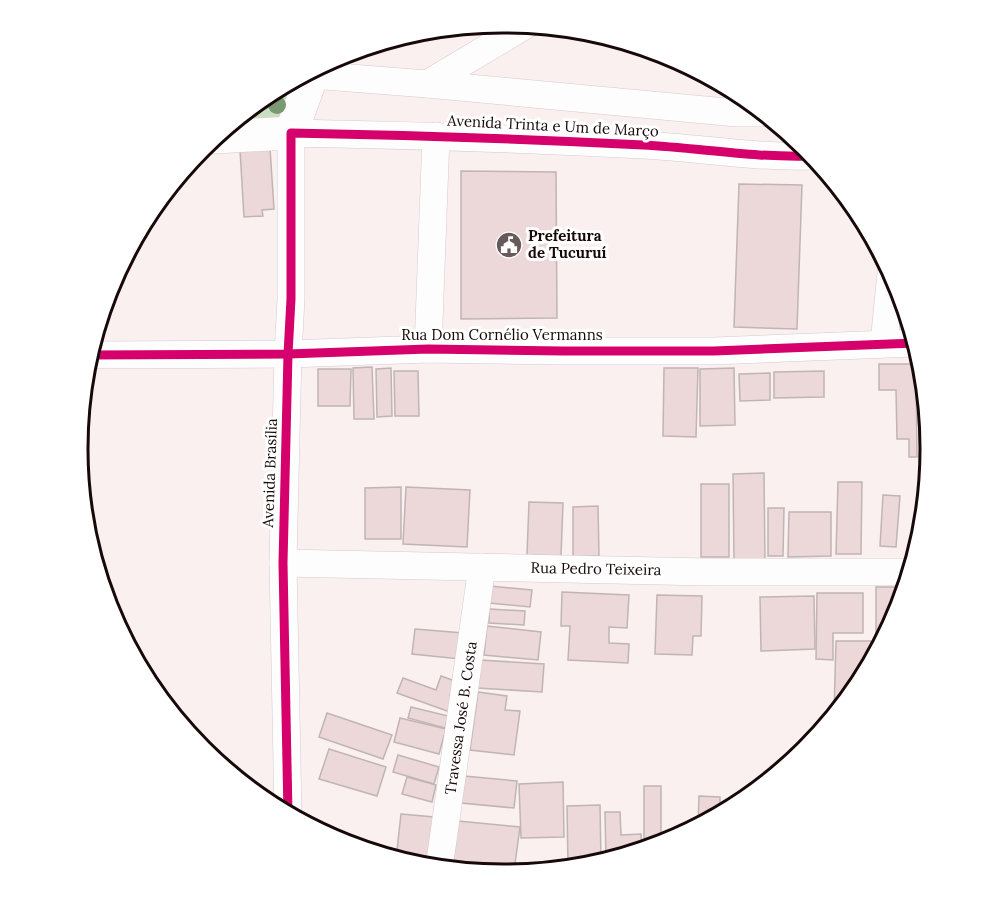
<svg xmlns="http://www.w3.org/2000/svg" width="1008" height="897" viewBox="0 0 1008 897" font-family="Lora,serif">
	<rect width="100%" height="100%" fill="#faf0f0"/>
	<path fill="#cbdec3" d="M290,82L286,119L220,133L268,94Z"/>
	<g fill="#ecd8d9" stroke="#c0b4b5" stroke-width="1.5">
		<path d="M270,148L274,209L262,210L263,216L244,217L240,150Z"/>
		<path d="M461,171L556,172L557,318L461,319Z"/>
		<path d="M739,184L802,185L797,329L734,327Z"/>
		<path d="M879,364H916L917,457H909V439H897L896,390H879Z"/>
		<path d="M372,367L374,419H354L353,368Z"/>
		<path d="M920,367H922L928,431H922Z"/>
		<path d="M391,368L392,416L377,417L376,369Z"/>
		<path d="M664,368H698L696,437L663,436Z"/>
		<path d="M734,368L735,425L700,426V369Z"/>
		<path d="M318,369H351L350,406H318Z"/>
		<path d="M394,371H418L419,416H395Z"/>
		<path d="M824,371V397L774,398V372Z"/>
		<path d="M770,373V400L740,401L739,374Z"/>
		<path d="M764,473L765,561L734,562L733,474Z"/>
		<path d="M838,482H862L861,554H836Z"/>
		<rect x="701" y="484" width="28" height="73"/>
		<path d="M401,487V539H365V488Z"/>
		<path d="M406,487L470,490L467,547L403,544Z"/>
		<path d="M883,495L900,496L896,547L880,546Z"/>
		<path d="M921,495H925L924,508L920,507Z"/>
		<path d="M529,502L563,503L561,556L527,555Z"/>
		<path d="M598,506L599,556L573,557V507Z"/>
		<path d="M768,508H784L783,556H768Z"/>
		<path d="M789,512H831V556L788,557Z"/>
		<path d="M916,518H923L922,532L913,559Z"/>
		<path d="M490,586L532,590L530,607L489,603Z"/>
		<path d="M876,587H899L897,612L880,644H876Z"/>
		<path d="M562,592L629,595L627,628L609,627V643L629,644L628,663L568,660L570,626H561Z"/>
		<path d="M817,593H863V633H833V660L816,659Z"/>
		<path d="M657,595L702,596L701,636H693L692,655L655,654Z"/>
		<path d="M814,596L815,649L761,651L760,597Z"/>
		<path d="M489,609L525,611L524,625L489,623Z"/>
		<path d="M487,626L541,632L538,660L484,655Z"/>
		<path d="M415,629L463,633L460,659L412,654Z"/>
		<path d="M836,641H871V662L858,685L834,714Z"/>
		<path d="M480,660L544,664L542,692L478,688Z"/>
		<path d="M441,676L455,681L450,695L455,697L450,712L397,693L403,678L436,690Z"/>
		<path d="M478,692L507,696L505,710L520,711L514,755L470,750Z"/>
		<path d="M411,707L448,716L445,728L408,718Z"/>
		<path d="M327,713L392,735L383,759L319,737Z"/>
		<path d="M400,718L446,729L439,754L394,742Z"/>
		<path d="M329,749L386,767L377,796L319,779Z"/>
		<path d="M398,755L439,767L434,784L393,772Z"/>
		<path d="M464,776L517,781L514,808L461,803Z"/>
		<path d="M407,777L436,785L432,802L402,794Z"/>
		<path d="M563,782L564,837L521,838L519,784Z"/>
		<path d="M644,786H661V844L644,849Z"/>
		<path d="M699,796L720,797V814L698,826Z"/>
		<path d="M600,805L601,862L588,866H568L567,806Z"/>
		<path d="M605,812H620L621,835L641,834L642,850L606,861Z"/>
		<path d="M401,814L434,817L429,865L410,863L396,859Z"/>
		<path d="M458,821L520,827L514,871L453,864Z"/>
	</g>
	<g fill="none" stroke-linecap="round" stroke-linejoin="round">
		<g stroke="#d6caca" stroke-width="28">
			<g id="minor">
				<path d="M312,75L427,84L737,113H763"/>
				<path d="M427,84L526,25"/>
				<path d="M884,343L891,273"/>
				<path d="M428,349L436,136"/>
				<path d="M89,355L288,354L428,349L563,351H714L915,343"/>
				<path d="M283,563L707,572H910"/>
				<path d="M288,814L283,563L288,354L291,299V133C409,135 526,139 643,145C700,148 756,158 812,156"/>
				<path d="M439,868L482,567"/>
			</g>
		</g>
		<g stroke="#d6caca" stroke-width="34">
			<path id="major" d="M215,137L291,133L312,75V70"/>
		</g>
		<use href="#minor" stroke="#fefdfd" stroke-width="27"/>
		<use href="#major" stroke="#fefdfd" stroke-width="33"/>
		<g stroke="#fff" stroke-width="13">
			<g id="cycleway">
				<path d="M89,355L288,354L428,349L563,351H714L915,343"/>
				<path d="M288,814L283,563L288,354L291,299V133C409,135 526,139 643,145C700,148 756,158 812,156"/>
			</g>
		</g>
		<use href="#cycleway" stroke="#d6006c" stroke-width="9"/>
	</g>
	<circle fill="#789972" cx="277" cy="105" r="9"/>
	<defs>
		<g id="civic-disc" transform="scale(1.35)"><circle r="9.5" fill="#665a5a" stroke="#fff"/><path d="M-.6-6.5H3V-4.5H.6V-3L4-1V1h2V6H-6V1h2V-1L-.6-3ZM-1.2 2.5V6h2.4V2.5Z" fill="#fff"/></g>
	</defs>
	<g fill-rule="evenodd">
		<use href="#civic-disc" x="509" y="245"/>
	</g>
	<g text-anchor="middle" stroke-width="6" stroke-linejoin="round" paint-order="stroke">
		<g font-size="15" fill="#17090a" stroke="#fff">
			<text transform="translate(553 126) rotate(3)" y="5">Avenida Trinta e Um de Março</text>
			<text x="502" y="340">Rua Dom Cornélio Vermanns</text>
			<text transform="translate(270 473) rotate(-88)" y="5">Avenida Brasília</text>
			<text transform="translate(596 569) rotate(1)" y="5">Rua Pedro Teixeira</text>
			<text transform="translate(461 718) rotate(-82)" y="5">Travessa José B. Costa</text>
		</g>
		<g font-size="15" font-weight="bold" fill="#17090a" stroke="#fff" text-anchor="start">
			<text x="528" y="241">Prefeitura<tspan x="528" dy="17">de Tucuruí</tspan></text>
		</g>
	</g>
	<path d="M0 0H1008V897H0ZM503 33H505A415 415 0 0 1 920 448V449A415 415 0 0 1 505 864H503A415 415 0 0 1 88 449V448A415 415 0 0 1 503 33Z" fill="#fff" fill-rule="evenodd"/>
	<path fill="none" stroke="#17090a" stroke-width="3" d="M503 33H505A415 415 0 0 1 920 448V449A415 415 0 0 1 505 864H503A415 415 0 0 1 88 449V448A415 415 0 0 1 503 33Z"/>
</svg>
